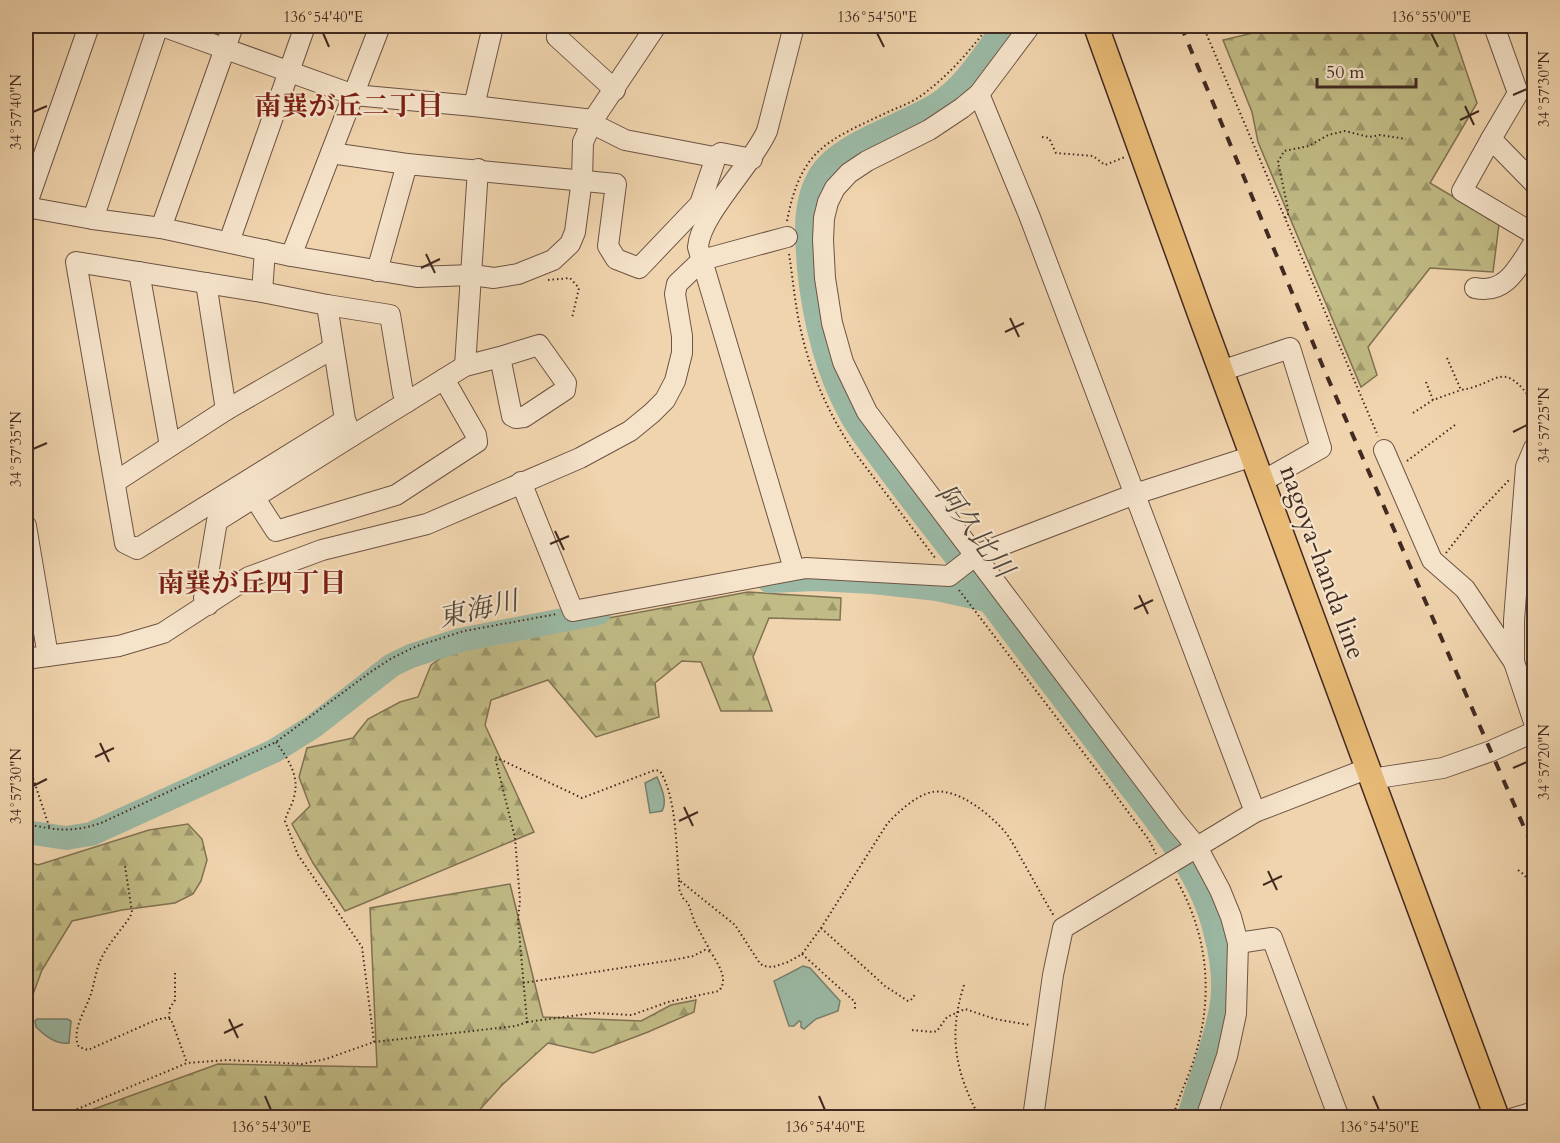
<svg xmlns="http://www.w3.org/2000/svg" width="1560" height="1143" viewBox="0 0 1560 1143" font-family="Cardo,'Noto Serif JP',serif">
	<defs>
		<pattern id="forest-firs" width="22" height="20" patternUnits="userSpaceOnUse" patternTransform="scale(1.5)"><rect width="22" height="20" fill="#c1bb85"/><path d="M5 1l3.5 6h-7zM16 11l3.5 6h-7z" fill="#9e986c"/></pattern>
	</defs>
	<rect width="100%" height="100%" fill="#f0d4ad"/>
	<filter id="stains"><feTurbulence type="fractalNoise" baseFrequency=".00333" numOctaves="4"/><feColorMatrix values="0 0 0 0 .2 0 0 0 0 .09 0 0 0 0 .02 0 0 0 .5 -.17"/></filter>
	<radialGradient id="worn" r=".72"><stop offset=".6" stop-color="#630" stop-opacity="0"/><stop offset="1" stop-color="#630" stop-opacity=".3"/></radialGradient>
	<g fill="url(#forest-firs)" stroke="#817253" stroke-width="1.5">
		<path d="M1283,26H1451L1477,103L1430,183L1499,224L1493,272L1430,268L1368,347L1377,375L1361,387L1258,142L1252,112L1223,40Z"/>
		<path d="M748,592L841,598L840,620L769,618L753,657L772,711H721L701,662L682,661L655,683L659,717L596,737L548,680L491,700L485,725L534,832L345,911L313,863L292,824L310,806L299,777L307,748L353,738L368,719L400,702L418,697L431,665L459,646Z"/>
		<path d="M188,824L202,839L207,860L201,881L193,894L175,903L122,910L72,921L42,970L26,1013V861L38,865L149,830Z"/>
		<path d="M510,884L543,1017L641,1021L671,1005L696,1000L694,1012L648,1032L593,1053L548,1043L502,1085L473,1117H72L218,1064L377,1067L370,908Z"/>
	</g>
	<g fill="#9bb9a5" stroke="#778070" stroke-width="1.5">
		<path d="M657,777C661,787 668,801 662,811L650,813L645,783Z"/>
		<path d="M803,966L810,968L840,1001L838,1011L816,1019L804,1029L801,1027V1022L799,1021L794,1026H789L774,981Z"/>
		<path d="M37,1019H67L71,1021L69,1043C57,1045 45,1036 36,1027L35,1021Z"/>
	</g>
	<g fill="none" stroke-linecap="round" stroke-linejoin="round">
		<g stroke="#9bb9a5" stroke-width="24">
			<path d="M1005,26C985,53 965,87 936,105C903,126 838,143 819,177C803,204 807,239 809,268C814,318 826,369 850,413C861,433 875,450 888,468C915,505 945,541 972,578C1021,644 1071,708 1120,773C1156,821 1201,871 1215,931C1221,953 1225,981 1222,1003C1216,1043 1199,1079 1189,1118"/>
			<path d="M769,581L817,579L873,582L937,589L987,600"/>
			<path d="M26,832L66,838L91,834L274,751L314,726L392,665L411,656L460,640L599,613"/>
		</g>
		<g stroke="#6d5444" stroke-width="22">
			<g id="minor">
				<path d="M162,26L354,95L474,106L593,120"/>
				<path d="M561,26L557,37L615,90"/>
				<path d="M794,26L767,131C752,165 700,215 698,247L794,569"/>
				<path d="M1030,26L979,94L962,108L929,130L867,161L849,173L835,188L828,202L824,218L823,240L825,278L832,323L843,362L867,412L1176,822L1197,847L1220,890L1231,917L1238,943L1236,1014L1227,1056L1206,1118"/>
				<path d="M1494,26L1518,93L1491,139L1534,183"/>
				<path d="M979,94L1029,215L1255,812"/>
				<path d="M474,106L493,26"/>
				<path d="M593,124L625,140L714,157L721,153L752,159"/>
				<path d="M1491,139L1462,191L1534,234"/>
				<path d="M331,153L407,164"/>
				<path d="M26,206L89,26"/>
				<path d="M26,207L93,219L161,228L291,256L417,277L472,275L494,278L518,274L553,260L570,244L575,232L582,179L583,142L593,120L656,26"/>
				<path d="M93,219L158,26"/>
				<path d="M161,228L233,26"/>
				<path d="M229,242L305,26"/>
				<path d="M291,256L380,26"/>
				<path d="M377,271L407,164L616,184L608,246L616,259L639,268L700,204L714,163V157"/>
				<path d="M139,272L170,446"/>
				<path d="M206,283L226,410"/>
				<path d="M1475,288C1507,295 1519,265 1534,243"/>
				<path d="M262,292L265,250"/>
				<path d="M327,305L390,315L403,393L407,402"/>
				<path d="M465,366L478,169"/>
				<path d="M1221,371L1290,348L1321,448L1263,481"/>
				<path d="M345,420L137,549L125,543L76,262L262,292L327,305L345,420L352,436L465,366L500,357L512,416L516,418L524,417L565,390L566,383L539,345L500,357"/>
				<path d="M1534,448L1526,467L1514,620V662L1534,722"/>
				<path d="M1384,450L1432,560L1465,589L1514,662"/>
				<path d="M115,482L226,410L332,349"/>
				<path d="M521,482L573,611L806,568L949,576L976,555L1135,494L1253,456"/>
				<path d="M254,497L276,531L396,495L477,442L476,435L444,379"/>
				<path d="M26,526L48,656"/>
				<path d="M208,605L204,598L217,521L352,436"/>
				<path d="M26,659L119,646L163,633L249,577L322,550L427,524L580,458L630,431L652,413L665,400L675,381L682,353V336L675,294L677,284L702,260L787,237"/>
				<path d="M1371,779L1443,768L1491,751L1534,732"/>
				<path d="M1238,943L1272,938L1339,1118"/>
				<path d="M1033,1118L1053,975L1063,928L1255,812L1369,768"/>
				<path d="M1514,1118L1534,1112"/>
			</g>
		</g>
		<g stroke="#412a21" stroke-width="27">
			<path id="major" d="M1096,26L1200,314L1497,1118"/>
		</g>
		<g stroke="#412a21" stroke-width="2" stroke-dasharray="1.5 3" stroke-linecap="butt">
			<path d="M1203,26L1378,436"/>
			<path d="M1248,26L1249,29"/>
			<path d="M1042,137L1049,138L1056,153L1093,156L1105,165L1125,157"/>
			<path d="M1285,218L1288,216V209L1278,162L1284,151L1309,146L1328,135L1345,131L1369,137L1380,135L1406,139"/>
			<path d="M787,221C801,148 827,141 890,111C902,106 915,101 926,92C950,74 971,49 989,26"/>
			<path d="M789,254C793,279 795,306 801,331C811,375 830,417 855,453L936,559"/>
			<path d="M548,280L570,278L579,288L572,318"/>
			<path d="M1527,284L1534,319"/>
			<path d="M1447,358L1461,390C1500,384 1501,357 1534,403"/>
			<path d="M1426,382L1433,400"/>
			<path d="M1413,413L1433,400L1461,390"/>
			<path d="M1407,461L1455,425"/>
			<path d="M1446,553L1475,516L1509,480"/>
			<path d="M959,590L1102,777L1149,840L1156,854"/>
			<path d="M276,742C288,759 300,776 294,797C292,806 287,812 285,821L298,855L362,947L374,1042"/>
			<path d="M26,757L50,829"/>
			<path d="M26,824C56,830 71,833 101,823L276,742L372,671L392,658L417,646L464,631L557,614"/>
			<path d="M125,866L132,912L130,917C121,930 110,942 103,955C95,969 95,985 89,999C84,1013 71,1032 79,1047L88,1050L156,1020L165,1018L171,1019L187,1063"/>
			<path d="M1518,870C1532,880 1526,881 1527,895C1527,901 1532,908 1534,914"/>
			<path d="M821,928L885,986L908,1001L911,1000L916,993"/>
			<path d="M802,954L855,1002V1011"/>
			<path d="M523,983L673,960L693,956L705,950L711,952L695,923L688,903L683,898L679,889V880"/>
			<path d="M964,985C948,1035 955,1072 980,1118"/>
			<path d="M169,1018L170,1008L175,1000V970"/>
			<path d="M527,1022L594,1013L632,1015L668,1002L719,991C729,978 718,965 711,952"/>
			<path d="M912,1030L933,1032L937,1031L947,1017L965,1009L995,1019L1030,1025"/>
			<path d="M56,1118L187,1063L228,1060L302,1064L326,1059L374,1042L516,1026L527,1022L518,920L520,900L515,838L495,757L582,798L655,770L660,771C677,798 676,849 679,880L735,925L759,962L763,966L773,967L788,962L802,954L821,928L887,824C898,812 915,796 932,792C957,787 990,814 1006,833C1012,841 1017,851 1022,860C1033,879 1043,898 1054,916"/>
			<path d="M756,1118L772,1110"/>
			<path d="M1173,1118C1177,1100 1186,1083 1192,1065C1214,1002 1210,938 1176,879"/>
		</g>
		<use href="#minor" stroke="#f5e3ca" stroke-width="20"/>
		<use href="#major" stroke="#e8ba76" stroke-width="24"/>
		<path stroke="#412a21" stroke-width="4" stroke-dasharray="10 10" stroke-linecap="butt" d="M1181,26L1323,367L1534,850"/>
	</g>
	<path fill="none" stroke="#412a21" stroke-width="2" d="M323,33L329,47M877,33L884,47M1431,33L1438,47M1513,95L1527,89M1465,106L1474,125M33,112L47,106M1460,120L1479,111M426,254L435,273M421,268L440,259M1010,318L1019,337M1005,332L1024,323M1513,432L1527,425M33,449L47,443M555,531L564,550M550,544L569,536M1139,595L1148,614M1134,609L1153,600M100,743L109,762M95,757L114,748M1513,768L1527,762M33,786L47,779M684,807L693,826M679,821L698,812M1268,871L1277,890M1263,885L1282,876M229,1019L238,1038M224,1033L243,1024M265,1096L271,1110M819,1096L825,1110M1373,1096L1379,1110"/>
	<g text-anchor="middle" stroke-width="4.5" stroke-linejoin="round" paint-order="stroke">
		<g font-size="26" fill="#412a21" stroke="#f5e3ca">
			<text transform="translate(1323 562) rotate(70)" y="9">nagoya-handa line</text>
		</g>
		<g font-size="27" font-weight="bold" fill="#7a1f14" stroke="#f5e3ca">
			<text x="349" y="115">南巽が丘二丁目</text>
			<text x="252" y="592">南巽が丘四丁目</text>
		</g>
		<g font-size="27" font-style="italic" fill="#53473b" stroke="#f5e3ca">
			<text transform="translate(975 531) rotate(53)" y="9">阿久比川</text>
			<text transform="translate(478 609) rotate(-13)" y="9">東海川</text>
		</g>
	</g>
	<rect width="1560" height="1143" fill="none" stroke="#f0d4ad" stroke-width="66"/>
	<path d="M1317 78v9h99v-9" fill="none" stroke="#412a21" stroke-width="3"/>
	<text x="1326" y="78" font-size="18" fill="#412a21" stroke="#f5e3ca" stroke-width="4.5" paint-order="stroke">50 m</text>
	<rect x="33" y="33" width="1494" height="1077" fill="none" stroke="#412a21" stroke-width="2"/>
	<g font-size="15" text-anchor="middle" fill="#412a21">
		<text x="323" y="22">136°54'40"E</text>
		<text x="877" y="22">136°54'50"E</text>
		<text x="1431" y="22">136°55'00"E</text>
		<text transform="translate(1544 89) rotate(-90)" y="5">34°57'30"N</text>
		<text transform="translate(16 112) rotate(-90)" y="5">34°57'40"N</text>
		<text transform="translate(1544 425) rotate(-90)" y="5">34°57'25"N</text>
		<text transform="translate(16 449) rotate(-90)" y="5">34°57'35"N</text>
		<text transform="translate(1544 762) rotate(-90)" y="5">34°57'20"N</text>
		<text transform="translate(16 786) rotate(-90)" y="5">34°57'30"N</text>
		<text x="271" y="1132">136°54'30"E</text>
		<text x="825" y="1132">136°54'40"E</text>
		<text x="1379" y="1132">136°54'50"E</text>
	</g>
	<rect width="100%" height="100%" filter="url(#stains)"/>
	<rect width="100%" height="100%" fill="url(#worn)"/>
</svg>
